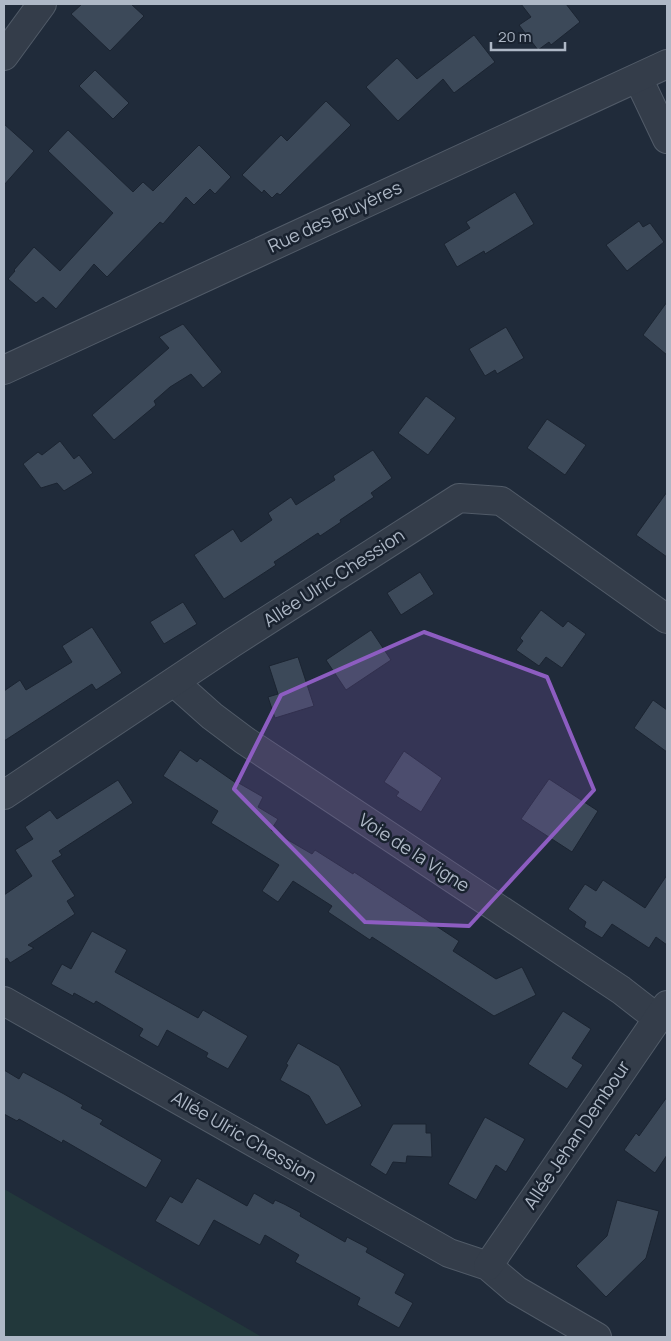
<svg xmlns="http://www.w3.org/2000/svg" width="671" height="1341" viewBox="0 0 671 1341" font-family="Manrope,sans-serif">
	<rect width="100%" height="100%" fill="#202b3a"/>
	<path fill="#22383b" d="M4,1189L262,1337H4Z"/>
	<g fill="#3c4959" stroke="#1b2431">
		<path d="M82,4H131L144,16L110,51L71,14Z"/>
		<path d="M521,4H566L580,22L551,45L549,42L538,50L519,25L531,17Z"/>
		<path d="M474,35L495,62L454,93L443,79L398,121L366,87L397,58L417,79Z"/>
		<path d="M95,70L129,103L113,119L79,86Z"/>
		<path d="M326,101L351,125L280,195L277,193L272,198L264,190L262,193L242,175L281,135L287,141Z"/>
		<path d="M4,124L34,151L4,185Z"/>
		<path d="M68,130L133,192L143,182L153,191L199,145L231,177L215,194L210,189L194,205L186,197L163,224L160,222L107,277L94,264L56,309L43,297L36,303L8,279L15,271L14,270L34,247L60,271L113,213L48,151Z"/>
		<path d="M515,192L534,224L485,254L484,251L457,267L444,244L470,228L466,222Z"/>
		<path d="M639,221L643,227L650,223L664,242L627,271L606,245Z"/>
		<path d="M667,302V355L643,335Z"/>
		<path d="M183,324L222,372L203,388L191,374L170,387L154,401L156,405L114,440L92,415L169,348L159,337Z"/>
		<path d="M506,327L524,358L497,374L495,370L485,376L469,349Z"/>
		<path d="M426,396L456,418L428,455L398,433Z"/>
		<path d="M547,419L586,445L565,475L527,448Z"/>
		<path d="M60,441L74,459L79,455L93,473L64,491L57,483L41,488L23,464L38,452L42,455Z"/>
		<path d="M373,450L392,478L371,493L374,497L340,520L341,522L320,536L318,533L274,562L276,565L224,599L194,555L233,529L241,542L272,520L268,513L291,497L296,505L335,480L333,476Z"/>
		<path d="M667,492V557L636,535Z"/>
		<path d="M420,572L434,594L401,615L387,593Z"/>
		<path d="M183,602L197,624L164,644L150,622Z"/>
		<path d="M541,610L563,627L568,621L586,634L562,668L546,657L539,666L516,650L523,641L520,638Z"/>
		<path d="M92,627L122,673L96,690L92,684L4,741V691L20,680L26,690L72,662L62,646Z"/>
		<path d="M371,630L391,660L346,690L326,660Z"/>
		<path d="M298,657L314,706L275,718L268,697L278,694L269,666Z"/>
		<path d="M653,700L667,710V752L634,728Z"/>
		<path d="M180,750L197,762L200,758L236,783L237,782L263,797L258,807L278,819L271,830L312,854L315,850L353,874L354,872L459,941L453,951L496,979L522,967L536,995L494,1016L372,937L370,940L328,912L332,906L293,881L278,902L262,891L279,865L211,823L218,811L163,776Z"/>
		<path d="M404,751L442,778L421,812L396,796L399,792L384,782Z"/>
		<path d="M549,779L598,811L572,852L521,819Z"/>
		<path d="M118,780L133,803L59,851L62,855L52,861L75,896L67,901L75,914L28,945L34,948L10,963L7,958L4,960V895L32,876L15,850L33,839L25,827L50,810L57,819Z"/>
		<path d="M667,875V945L656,937L649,948L612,924L602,938L584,927L586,922L568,909L585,884L596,891L603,880L645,908Z"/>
		<path d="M92,931L127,950L115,972L198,1018L203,1010L248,1036L228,1069L206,1057L208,1053L167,1030L158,1047L139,1036L143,1029L96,1001L94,1004L74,993L73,996L51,984L62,964L71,969Z"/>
		<path d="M563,1011L591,1029L572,1058L583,1065L567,1089L528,1064Z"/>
		<path d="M298,1043L339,1066L362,1106L326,1125L309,1096L280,1080L288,1065L286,1064Z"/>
		<path d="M4,1070L19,1079L23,1072L64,1094L83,1105L81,1108L103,1120L100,1124L162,1160L146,1188L63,1140L62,1143L19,1119L17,1121L4,1114Z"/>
		<path d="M667,1097V1155L655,1173L624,1150L636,1133L639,1136Z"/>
		<path d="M485,1117L525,1139L506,1172L496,1165L476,1200L448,1184Z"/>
		<path d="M393,1124H426V1133H431L432,1157L407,1156L406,1163L393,1162L386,1175L370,1165Z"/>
		<path d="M197,1178L247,1206L254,1193L273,1204L275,1200L284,1204L301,1213L300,1216L345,1242L347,1237L368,1248L366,1252L405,1274L395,1293L413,1303L399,1328L357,1305L360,1298L295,1262L299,1255L265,1235L260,1245L214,1220L199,1246L155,1221L170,1196L182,1203Z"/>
		<path d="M617,1200L659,1211L646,1258L606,1297L576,1266L607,1236Z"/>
	</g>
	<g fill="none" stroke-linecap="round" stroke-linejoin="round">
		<g stroke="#515b68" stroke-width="30">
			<g id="minor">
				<path d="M4,56L42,4"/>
				<path d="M638,78L667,139"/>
				<path d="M4,370L667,64"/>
				<path d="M175,683L212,716L244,740L621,990L657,1018"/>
				<path d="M4,795L232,643L459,498L501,501L667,619"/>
				<path d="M4,1001L449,1253L488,1266L516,1290L597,1337"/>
				<path d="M488,1266L667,1005"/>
			</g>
		</g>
		<use href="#minor" stroke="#343d4a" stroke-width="28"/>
	</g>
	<path fill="#8d5dc1" fill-opacity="0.2" stroke="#8d5dc1" stroke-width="4" stroke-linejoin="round" d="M424,632L547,677L594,790L469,926L365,922L234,789L281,695Z"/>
	<g text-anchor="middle" stroke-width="5" stroke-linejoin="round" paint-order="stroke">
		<g font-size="18" fill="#aeb8c6" stroke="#19222f">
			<text transform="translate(335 217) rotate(-25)" y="6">Rue des Bruyères</text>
			<text transform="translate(334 578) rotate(-33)" y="6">Allée Ulric Chession</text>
			<text transform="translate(414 853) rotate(33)" y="6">Voie de la Vigne</text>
			<text transform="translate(577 1135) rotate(-56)" y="6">Allée Jehan Dembour</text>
			<text transform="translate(244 1137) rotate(30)" y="6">Allée Ulric Chession</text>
		</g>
	</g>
	<rect width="671" height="1341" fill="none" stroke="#aeb8c6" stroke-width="10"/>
	<path d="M491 42v8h74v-8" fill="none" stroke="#aeb8c6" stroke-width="2.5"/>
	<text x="498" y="42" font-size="15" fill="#aeb8c6" stroke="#19222f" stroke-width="4" paint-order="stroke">20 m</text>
</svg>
